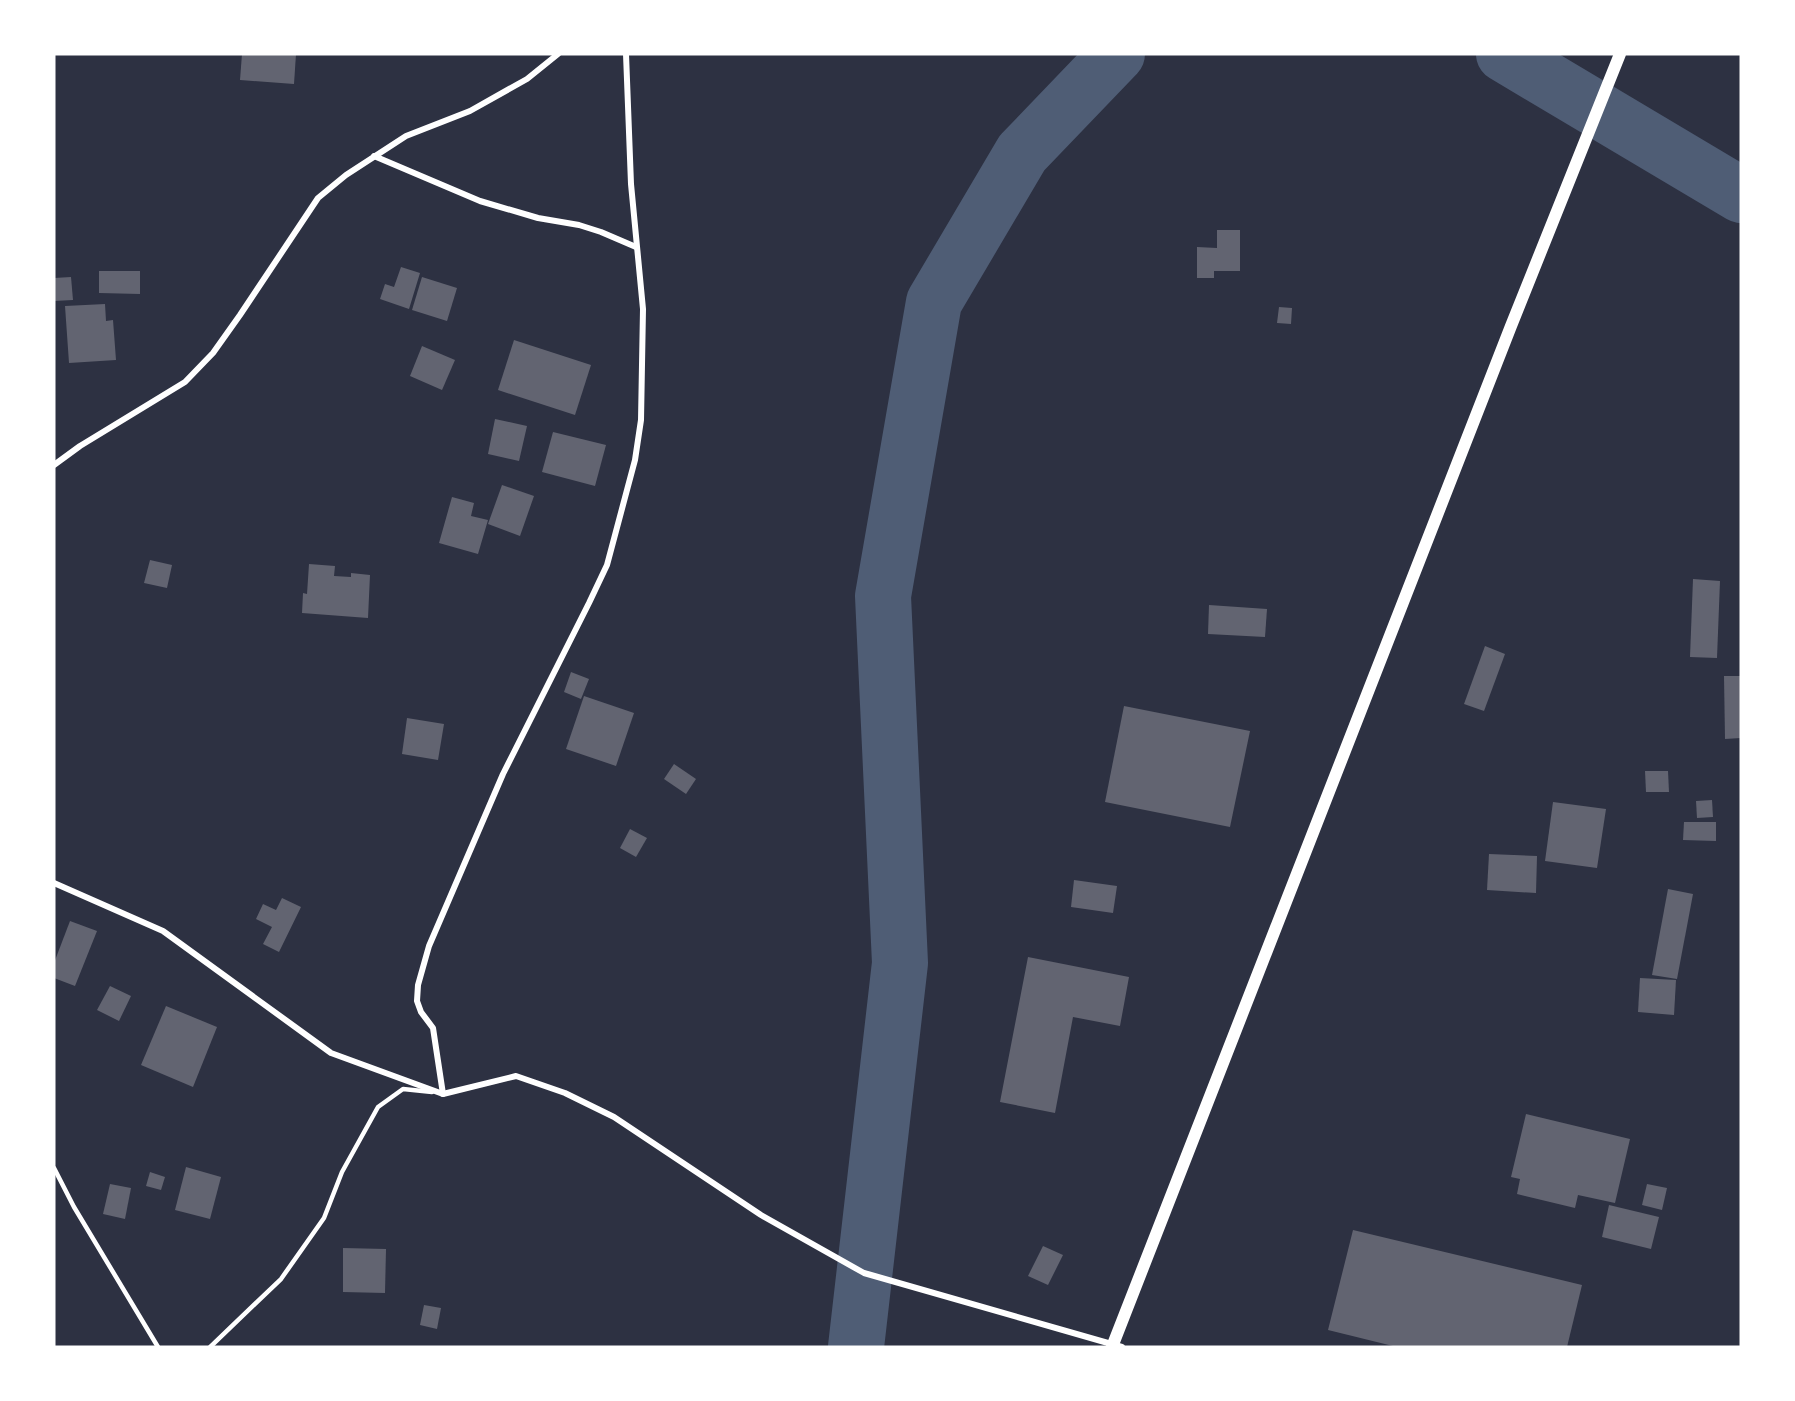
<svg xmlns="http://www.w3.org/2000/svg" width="1795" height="1401" viewBox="0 0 1795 1401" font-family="'Sofia Sans Condensed',sans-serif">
	<rect width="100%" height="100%" fill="#2d3142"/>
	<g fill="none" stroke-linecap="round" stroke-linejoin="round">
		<g stroke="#4f5d75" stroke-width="56">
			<path d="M1504,54L1741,195"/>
			<path d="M856,1347L900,963L883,596L934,302L1022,153L1117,54"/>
		</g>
	</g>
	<g fill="#626471">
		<path d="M242,54H296L294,84L240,80Z"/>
		<path d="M1217,230H1240V271H1214V278H1197V247L1217,248Z"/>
		<path d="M401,267L420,273L409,309L380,299L385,284L394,287Z"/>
		<path d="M99,271H140V294L99,293Z"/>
		<path d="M71,277L73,300L54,301V278Z"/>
		<path d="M422,277L457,288L447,321L412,310Z"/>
		<path d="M105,304L106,321L113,320L116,360L69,363L65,306Z"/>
		<path d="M1279,307L1292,308L1291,324L1277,323Z"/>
		<path d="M514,340L591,365L575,415L498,390Z"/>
		<path d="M422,346L455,360L442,390L410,376Z"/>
		<path d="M495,419L527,426L519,461L488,454Z"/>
		<path d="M553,432L606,445L595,486L542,472Z"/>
		<path d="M502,485L534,496L520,536L488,524Z"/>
		<path d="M452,497L474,503L471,516L488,520L478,554L439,543Z"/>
		<path d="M150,560L172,565L167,588L144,583Z"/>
		<path d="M309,564L335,566L334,576L351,577V573L370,575L368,618L302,613L303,593L307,594Z"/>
		<path d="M1693,579L1720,581L1717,658L1690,657Z"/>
		<path d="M1209,605L1267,609L1265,637L1208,634Z"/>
		<path d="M1485,646L1505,654L1484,711L1464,704Z"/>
		<path d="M571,672L589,679L581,699L564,692Z"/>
		<path d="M1724,676H1741V738L1725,739Z"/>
		<path d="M584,696L634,713L616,766L566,749Z"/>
		<path d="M1124,706L1250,731L1230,827L1105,802Z"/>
		<path d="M407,718L444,724L438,760L402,754Z"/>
		<path d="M674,764L696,779L686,794L664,779Z"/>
		<path d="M1645,771H1668L1669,792H1646Z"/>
		<path d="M1712,800L1713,817L1697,818L1696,801Z"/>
		<path d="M1553,802L1606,809L1597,868L1545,861Z"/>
		<path d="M1684,822H1716V841L1683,840Z"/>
		<path d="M630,829L647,838L636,857L620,848Z"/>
		<path d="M1489,854L1537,856L1536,893L1487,890Z"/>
		<path d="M1074,880L1117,886L1113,913L1071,907Z"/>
		<path d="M1668,889L1693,894L1677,979L1652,975Z"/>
		<path d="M282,898L301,907L279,952L263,944L272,927L256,919L263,904L276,910Z"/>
		<path d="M70,921L97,931L75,986L54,978V963Z"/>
		<path d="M1028,957L1129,977L1120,1026L1073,1017L1055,1113L1000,1102Z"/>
		<path d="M1640,978L1676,980L1674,1015L1638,1012Z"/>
		<path d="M110,986L131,996L119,1021L97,1010Z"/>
		<path d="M166,1006L217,1027L193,1087L141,1065Z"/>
		<path d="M1526,1114L1630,1139L1615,1203L1578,1195L1575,1208L1517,1194L1520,1179L1511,1177Z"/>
		<path d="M186,1167L221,1177L210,1219L175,1210Z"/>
		<path d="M150,1172L165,1177L161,1190L146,1186Z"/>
		<path d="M110,1184L131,1188L125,1219L103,1214Z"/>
		<path d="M1647,1184L1667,1188L1662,1210L1642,1205Z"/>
		<path d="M1609,1205L1659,1217L1651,1249L1602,1237Z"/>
		<path d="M1353,1230L1582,1285L1567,1347H1397L1328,1330Z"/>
		<path d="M1043,1246L1063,1255L1048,1285L1028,1276Z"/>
		<path d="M343,1248L386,1249L385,1293L343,1292Z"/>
		<path d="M424,1305L441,1308L437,1329L420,1325Z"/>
	</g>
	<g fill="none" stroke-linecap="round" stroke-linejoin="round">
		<g stroke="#fff" stroke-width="4.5">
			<path d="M54,1168L74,1207L158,1347"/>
			<path d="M210,1347L281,1279L324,1218L342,1172L378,1107L403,1089L432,1092"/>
		</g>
		<g stroke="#fff" stroke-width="6">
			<path d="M374,156L480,201L538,218L579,225L601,232L636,247"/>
			<path d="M54,465L80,446L185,382L213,353L240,315L318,198L346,175L406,136L470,111L527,79L558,54"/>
			<path d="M54,883L163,931L331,1053L443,1094L516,1076L565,1093L614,1117L761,1215L864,1273L1122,1347"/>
			<path d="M443,1094L433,1028L421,1012L417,1001L418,985L429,946L503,774L589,603L607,565L635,460L641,420L643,309L631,184L626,54"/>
		</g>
		<path stroke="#fff" stroke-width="12" d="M1112,1347L1511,326L1620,54"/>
	</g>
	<rect width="1795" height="1401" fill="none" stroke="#ffffff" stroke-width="111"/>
</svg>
